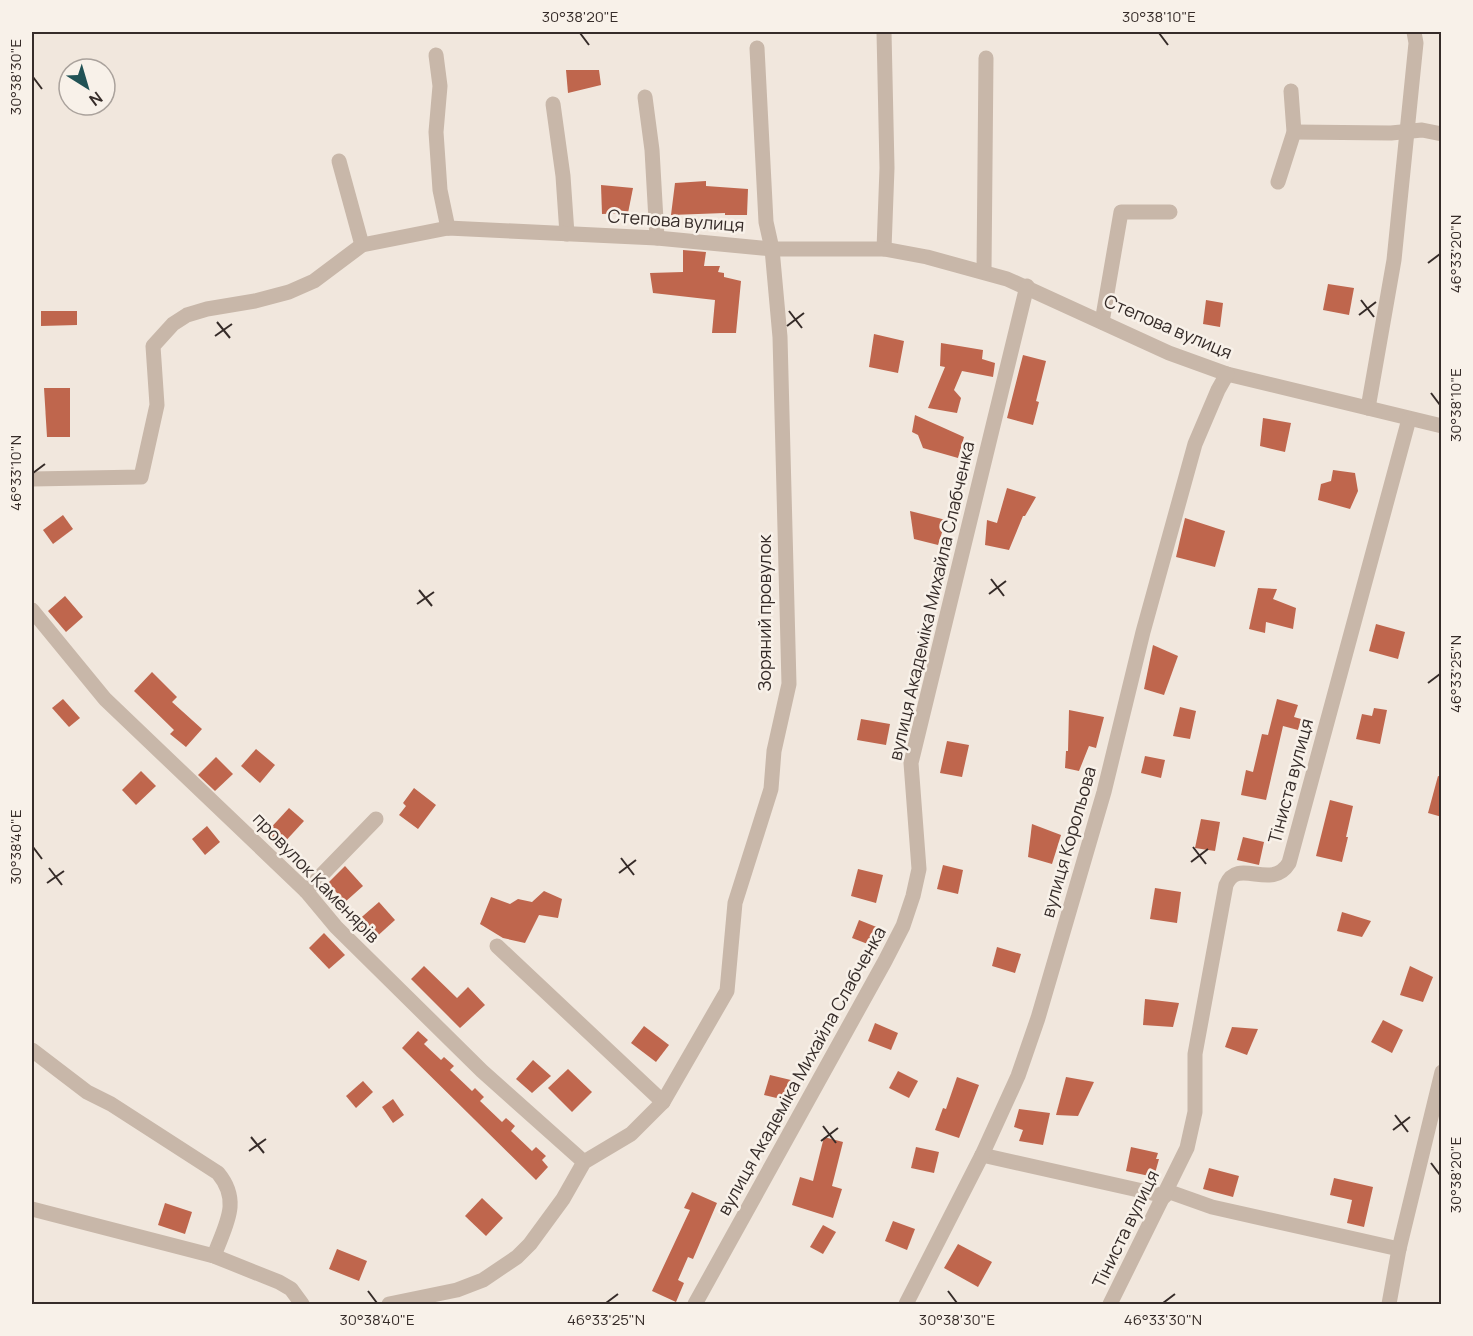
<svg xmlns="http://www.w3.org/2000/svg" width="1473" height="1336" viewBox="0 0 1473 1336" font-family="Manrope,sans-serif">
	<rect width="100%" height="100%" fill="#f1e7dd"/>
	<g fill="#bf664d">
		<path d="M566,70H599L601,85L568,93Z"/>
		<path d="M706,181V186L748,189L747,215H725V213L671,215L675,183Z"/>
		<path d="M601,185L633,188L628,213L602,214Z"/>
		<path d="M683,250L706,252L704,266H720L718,272L724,273V277L741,281L736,333H712L715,300L653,293L650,273L683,272Z"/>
		<path d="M1328,284L1354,288L1349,315L1323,310Z"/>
		<path d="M1206,300L1223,303L1220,327L1203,324Z"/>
		<path d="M41,311H77V325L41,326Z"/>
		<path d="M874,334L904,341L898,373L869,367Z"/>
		<path d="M941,343L983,350L982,359L995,363L993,377L962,371L954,390L961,398L957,413L928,408L945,367L940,366Z"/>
		<path d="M1023,355L1046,361L1036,401L1039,402L1033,425L1007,418Z"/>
		<path d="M44,388H70V437H47Z"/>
		<path d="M915,415L964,437L958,458L923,448L918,435L912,432Z"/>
		<path d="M1263,418L1291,423L1285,452L1260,446Z"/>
		<path d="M1333,470L1355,473L1358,491L1350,509L1318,500L1321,484L1331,481Z"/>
		<path d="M1007,488L1036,497L1025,516H1023L1009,550L985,545L987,520L997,523Z"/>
		<path d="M910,511L946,520L938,545L914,539Z"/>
		<path d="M63,515L73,529L53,544L43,530Z"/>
		<path d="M1185,518L1225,531L1215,567L1176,557Z"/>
		<path d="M1258,588L1277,589L1273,599L1296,608L1293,629L1266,622L1265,633L1249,629Z"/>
		<path d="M65,596L83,617L66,632L48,611Z"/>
		<path d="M1376,624L1405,632L1398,659L1369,651Z"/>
		<path d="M1153,645L1178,656L1164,695L1144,689Z"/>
		<path d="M152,672L177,697L172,702L202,729L186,747L170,734L174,730L134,691Z"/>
		<path d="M63,699L80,718L69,727L52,708Z"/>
		<path d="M1277,699L1298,705L1294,717L1301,719L1298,730L1283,726L1266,800L1241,795L1246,770L1253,772L1262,734L1268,735Z"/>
		<path d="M1180,707L1196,711L1190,739L1173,736Z"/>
		<path d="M1374,708L1387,710L1380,744L1356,739L1362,714L1372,716Z"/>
		<path d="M1069,710L1104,717L1096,748L1089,746L1079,771L1065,768L1066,751H1068Z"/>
		<path d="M861,719L890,724L886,745L857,740Z"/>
		<path d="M947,741L969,745L962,777L940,773Z"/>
		<path d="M256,749L275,765L260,783L241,766Z"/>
		<path d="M1145,756L1165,760L1161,778L1141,773Z"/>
		<path d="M216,757L233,774L215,791L198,775Z"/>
		<path d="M141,771L156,786L136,805L122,790Z"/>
		<path d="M1438,776L1442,777V817L1428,813Z"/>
		<path d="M414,788L436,805L418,829L399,815L406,806L403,803Z"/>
		<path d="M1330,800L1353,806L1346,837H1348L1342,862L1316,856Z"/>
		<path d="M289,808L304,821L281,846L266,833Z"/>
		<path d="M1201,819L1220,822L1215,851L1195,848Z"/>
		<path d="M1032,824L1061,835L1052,864L1028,857Z"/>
		<path d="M207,826L220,842L205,855L192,839Z"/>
		<path d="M1243,837L1264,842L1259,865L1237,860Z"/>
		<path d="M943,865L963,870L958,894L937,889Z"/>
		<path d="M345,866L363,886L345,902L328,883Z"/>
		<path d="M858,869L883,875L876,903L851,896Z"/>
		<path d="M1155,888L1181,892L1177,923L1150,919Z"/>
		<path d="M544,891L562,899L558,918L539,915L525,943L503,938L480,924L491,897L510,904L518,899L532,902Z"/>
		<path d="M379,902L395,920L373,940L356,922Z"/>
		<path d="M1342,912L1371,921L1362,937L1337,931Z"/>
		<path d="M859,920L879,928L873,946L852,938Z"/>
		<path d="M324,933L345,955L329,969L309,948Z"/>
		<path d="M997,947L1021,954L1015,973L992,966Z"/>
		<path d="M424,966L457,998L468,987L485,1005L460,1028L411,979Z"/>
		<path d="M1410,966L1433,977L1423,1002L1400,995Z"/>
		<path d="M1145,999L1179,1003L1173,1027L1143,1025Z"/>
		<path d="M1383,1020L1403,1030L1392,1053L1371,1042Z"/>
		<path d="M875,1023L898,1033L891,1050L868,1041Z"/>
		<path d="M644,1026L669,1045L656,1062L631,1043Z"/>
		<path d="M1232,1027L1258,1029L1247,1055L1225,1047Z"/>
		<path d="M418,1031L428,1040L424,1044L441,1060L444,1057L454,1066L450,1070L472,1091L475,1088L484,1097L480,1101L502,1122L506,1118L515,1126L511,1131L532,1151L536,1147L546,1156L542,1160L548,1167L536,1180L402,1048Z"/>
		<path d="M533,1060L551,1076L532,1093L516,1079Z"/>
		<path d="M568,1069L592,1092L572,1112L548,1088Z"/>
		<path d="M898,1071L918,1081L909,1098L889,1088Z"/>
		<path d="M770,1075L795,1081L789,1101L764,1095Z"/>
		<path d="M957,1077L979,1085L959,1138L935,1130L943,1108L946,1109Z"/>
		<path d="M1066,1077L1094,1082L1078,1116L1056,1115Z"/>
		<path d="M363,1081L373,1092L356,1108L346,1096Z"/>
		<path d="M393,1099L404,1115L393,1123L382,1107Z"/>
		<path d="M1019,1109L1050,1113L1043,1145L1019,1141L1023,1130L1014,1127Z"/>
		<path d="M824,1137L843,1142L832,1186L842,1189L833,1218L792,1205L800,1177L813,1181Z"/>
		<path d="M916,1147L939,1152L934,1173L911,1168Z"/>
		<path d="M1131,1147L1158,1153L1156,1159H1159L1154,1177L1126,1171Z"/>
		<path d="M1209,1168L1239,1176L1233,1197L1203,1189Z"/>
		<path d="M1334,1178L1373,1187L1364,1227L1347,1223L1352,1200L1330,1195Z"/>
		<path d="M692,1192L717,1203L693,1259L688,1257L678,1280L684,1283L676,1302L652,1291L690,1210L684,1208Z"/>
		<path d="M482,1198L503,1218L486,1236L465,1216Z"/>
		<path d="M165,1203L192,1212L185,1234L158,1225Z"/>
		<path d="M893,1221L915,1229L907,1250L885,1241Z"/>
		<path d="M823,1225L836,1232L823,1254L810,1247Z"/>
		<path d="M958,1244L992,1262L978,1287L944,1268Z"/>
		<path d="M337,1249L367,1261L359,1281L329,1269Z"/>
	</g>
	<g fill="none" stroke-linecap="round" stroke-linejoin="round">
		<g stroke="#c8b7a9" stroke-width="15">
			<path d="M884,32L887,168L884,249"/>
			<path d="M436,55L440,86L436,132L440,190L448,228"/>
			<path d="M645,97L652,150L657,238"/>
			<path d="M553,104L563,176L567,234"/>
			<path d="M1294,132L1391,133L1422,130L1442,134"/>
			<path d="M339,161L362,245"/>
			<path d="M1278,182L1294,132L1291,91"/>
			<path d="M984,271L986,58"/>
			<path d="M1102,322L1121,212H1170"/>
			<path d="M1368,408L1394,260L1416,43L1414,32"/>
			<path d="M32,479L141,477L157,405L153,346L173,324L187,315L207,309L255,301L289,292L314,281L362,245L448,228L657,238L772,249H884L927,257L1007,279L1169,353L1227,374L1442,426"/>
			<path d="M32,610L105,699L306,891L336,927L482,1071L584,1162"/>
			<path d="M306,891L376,819"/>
			<path d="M497,946L663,1102"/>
			<path d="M32,1050L87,1092L111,1104L218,1173C242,1202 225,1225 214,1256"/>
			<path d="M982,1155L1165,1196"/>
			<path d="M1167,1191L1212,1207L1399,1249"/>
			<path d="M32,1209L214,1256L279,1282L291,1289L302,1304"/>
			<path d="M389,1304L457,1290L483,1280L517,1257L530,1244L563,1199L584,1162L631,1134L663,1102L727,991L735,903L771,789L774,751L789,684L780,337L772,249L766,222L757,48"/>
			<path d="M695,1304L885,961L903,926L913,896L919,869L911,763L1027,286"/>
			<path d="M906,1304L982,1155L1018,1076L1038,1018L1104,792L1143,632L1195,444L1218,390L1227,374"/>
			<path d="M1110,1304L1187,1148L1195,1112V1054L1226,885C1238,856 1271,892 1289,863L1409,419"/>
			<path d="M1389,1304L1399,1249L1442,1072"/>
		</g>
	</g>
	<path fill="none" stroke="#362c29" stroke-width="2" d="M580,33L589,45M1159,33L1168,45M33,77L42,89M1428,263L1440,254M1361,300L1374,317M789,311L802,328M1359,315L1376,302M217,322L230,338M787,326L804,313M215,336L232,324M1431,393L1440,405M33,473L45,464M991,579L1004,596M419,590L432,606M989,594L1006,581M417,604L434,592M1428,683L1440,674M33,847L42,859M1193,847L1206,864M621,858L634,875M1191,862L1208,849M49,868L62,885M619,873L636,860M47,883L64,871M1395,1115L1408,1132M823,1126L836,1143M1393,1130L1410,1117M251,1137L264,1153M821,1141L838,1128M249,1151L266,1139M1431,1163L1440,1175M368,1291L377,1303M948,1291L957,1303M606,1303L618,1294M1163,1303L1175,1294"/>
	<g text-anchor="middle" stroke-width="5" stroke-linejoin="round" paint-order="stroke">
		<g font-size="18" fill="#362c29" stroke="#f8f1e9">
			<text transform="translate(676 221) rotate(4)" y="6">Степова вулиця</text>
			<text transform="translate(1168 327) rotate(23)" y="6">Степова вулиця</text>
			<text transform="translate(932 601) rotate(-77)" y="6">вулиця Академіка Михайла Слабченка</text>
			<text transform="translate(765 613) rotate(-90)" y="6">Зоряний провулок</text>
			<text transform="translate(1291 781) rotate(-75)" y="6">Тіниста вулиця</text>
			<text transform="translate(1069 842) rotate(-74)" y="6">вулиця Корольова</text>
			<text transform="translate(316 878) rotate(46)" y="6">провулок Каменярів</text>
			<text transform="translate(802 1071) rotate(-61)" y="6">вулиця Академіка Михайла Слабченка</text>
			<text transform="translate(1126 1229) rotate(-64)" y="6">Тіниста вулиця</text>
		</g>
	</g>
	<rect width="1473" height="1336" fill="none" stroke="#f8f1e9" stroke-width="66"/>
	<g transform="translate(87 87) rotate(143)"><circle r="28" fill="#f8f1e9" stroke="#aaa29c" stroke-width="1.5"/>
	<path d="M0-4.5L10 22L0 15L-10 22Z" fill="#215255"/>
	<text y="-9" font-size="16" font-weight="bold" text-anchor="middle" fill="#362c29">N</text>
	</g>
	<rect x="33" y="33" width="1407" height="1270" fill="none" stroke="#362c29" stroke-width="2"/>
	<g font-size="15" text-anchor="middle" fill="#362c29">
		<text x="580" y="22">30°38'20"E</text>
		<text x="1159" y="22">30°38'10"E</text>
		<text transform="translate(16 77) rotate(-90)" y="5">30°38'30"E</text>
		<text transform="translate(1456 254) rotate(-90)" y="5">46°33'20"N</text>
		<text transform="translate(1456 405) rotate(-90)" y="5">30°38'10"E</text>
		<text transform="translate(16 473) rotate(-90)" y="5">46°33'10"N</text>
		<text transform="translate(1456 674) rotate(-90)" y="5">46°33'25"N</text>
		<text transform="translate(16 847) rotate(-90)" y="5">30°38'40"E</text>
		<text transform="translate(1456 1175) rotate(-90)" y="5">30°38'20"E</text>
		<text x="377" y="1325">30°38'40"E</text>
		<text x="606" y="1325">46°33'25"N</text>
		<text x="957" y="1325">30°38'30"E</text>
		<text x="1163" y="1325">46°33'30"N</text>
	</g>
</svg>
